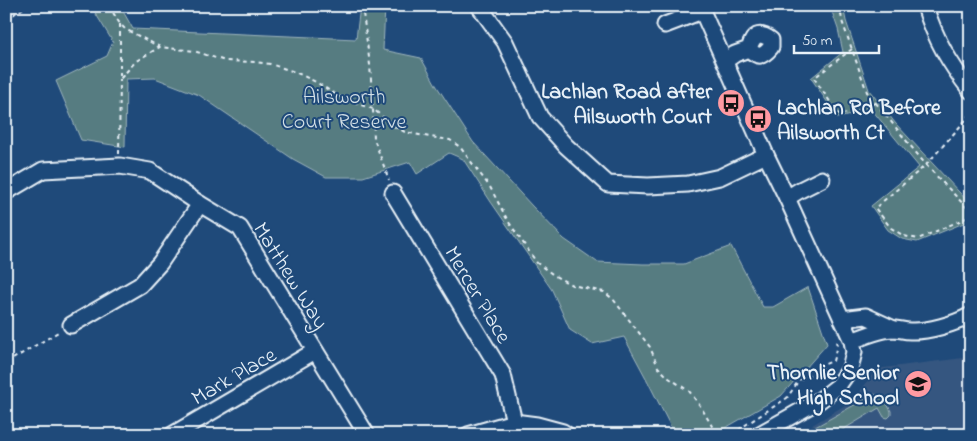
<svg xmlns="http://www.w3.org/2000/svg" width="977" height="441" viewBox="0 0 977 441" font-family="'Indie Flower',sans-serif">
	<rect width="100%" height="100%" fill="#1f4a7a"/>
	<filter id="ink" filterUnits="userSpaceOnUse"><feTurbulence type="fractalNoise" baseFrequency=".02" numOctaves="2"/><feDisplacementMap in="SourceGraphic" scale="10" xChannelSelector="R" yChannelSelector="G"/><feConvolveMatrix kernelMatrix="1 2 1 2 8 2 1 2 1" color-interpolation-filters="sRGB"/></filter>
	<g filter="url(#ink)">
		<path fill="#365780" d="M971,357V435H796L855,399L876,369Z"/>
		<g fill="#567b81" stroke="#9fb6bc">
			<path d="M91,6H120L133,29L356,39L360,6H385L383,50L421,58L436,85L473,142L532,206L564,239L597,262L643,264H684L731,246L763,307H773L808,287L827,344L781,396L713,435H675L646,378L624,337L592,344L570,330L552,290L491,202L463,159L449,153L417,174L410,162L363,177H326L293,159L199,95L155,78L126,79L125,147L81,140L56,81L107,56L113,42Z"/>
			<path d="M830,6H843L846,21L869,90L896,124L971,205V220L917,242L902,239L888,230L871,206L919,167L872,110L838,118L811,78L843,52L838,29Z"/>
			<path d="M874,394L878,396L882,395L891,411V415L888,418L884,417L879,408L834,435H801Z"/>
		</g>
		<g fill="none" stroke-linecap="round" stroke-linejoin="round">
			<g stroke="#e8f1f8" stroke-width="19">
				<g id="minor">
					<path d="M479,6L505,42L540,117L566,146L608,184L648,186L688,184L720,177L766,155"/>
					<path d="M700,6L766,155L787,198L852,341L854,352L850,369L838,386L820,400L758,435"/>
					<path d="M925,6C935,39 950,64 971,91"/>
					<path d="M665,25L702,11"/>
					<path d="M725,61L735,54L749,49C753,35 759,31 771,40V47C763,57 758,58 749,49"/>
					<path d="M6,192L43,170L120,166L150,171L200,204L240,228L367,435"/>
					<path d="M393,193L503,375L514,422"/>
					<path d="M787,198L800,190L822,179"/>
					<path d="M842,319L866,316L894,329"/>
					<path d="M71,325L140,285L160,263L200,204"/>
					<path d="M852,341C865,336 880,329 894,329C899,329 904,331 910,331C927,332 955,324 971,315"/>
					<path d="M172,435L315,351"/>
					<path d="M468,435L514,422L537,425L563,432L567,435"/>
				</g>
			</g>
			<g stroke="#e8f1f8" stroke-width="2" stroke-dasharray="4 4" stroke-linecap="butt">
				<path d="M109,6L120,24L125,29L160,47L194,51L225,61L255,62L270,64L295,72L316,82L338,96L355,103L373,109L395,127L405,132L424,136L450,140L460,147L490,187L508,221L537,263L555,276L572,285L604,292L613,299L650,347L658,367L669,378L689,391L701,407L717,435"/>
				<path d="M363,6V13L370,65L373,109L374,139L389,180"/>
				<path d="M840,6L842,21L867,92L926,165L971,212"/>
				<path d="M6,19L27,6"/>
				<path d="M120,24V79L136,61L160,47"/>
				<path d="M852,49L814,78L839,115L867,108L876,102"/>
				<path d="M971,114L926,165L875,208L891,228L904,236L918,239L971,216"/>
				<path d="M119,154L120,79"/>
				<path d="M6,363L60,331"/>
				<path d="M732,435L744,426L787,398L799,380L813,373L820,371L825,364L833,361L837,345L835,338"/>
			</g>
			<use href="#minor" stroke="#1f4a7a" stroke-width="15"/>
		</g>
	</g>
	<defs>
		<g id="bus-disc" transform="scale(1.4375)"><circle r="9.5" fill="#ff9aa2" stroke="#1f4a7a"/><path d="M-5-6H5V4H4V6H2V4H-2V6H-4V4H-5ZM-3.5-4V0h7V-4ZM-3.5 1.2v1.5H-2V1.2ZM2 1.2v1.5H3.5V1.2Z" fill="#111"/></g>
		<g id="school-disc" transform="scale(1.4375)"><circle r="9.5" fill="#ff9aa2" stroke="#1f4a7a"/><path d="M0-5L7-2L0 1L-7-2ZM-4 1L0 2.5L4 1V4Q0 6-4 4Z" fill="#111"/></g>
	</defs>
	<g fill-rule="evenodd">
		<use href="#bus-disc" x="731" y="103"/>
		<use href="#bus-disc" x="758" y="119"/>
		<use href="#school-disc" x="918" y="384"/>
	</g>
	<g text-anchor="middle" stroke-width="4" stroke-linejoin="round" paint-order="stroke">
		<g font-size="22" font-weight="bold" fill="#e8f1f8" stroke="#1f4a7a" text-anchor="end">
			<text x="712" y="98">Lachlan Road after<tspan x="712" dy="25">Ailsworth Court</tspan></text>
			<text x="777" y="114" text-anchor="start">Lachlan Rd Before<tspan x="777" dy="25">Ailsworth Ct</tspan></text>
			<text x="899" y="379">Thornlie Senior<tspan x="899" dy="25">High School</tspan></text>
		</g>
		<g font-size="22" fill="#d2dfe6" stroke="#1f4a7a">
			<text x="344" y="103">Ailsworth<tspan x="344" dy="25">Court Reserve</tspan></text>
		</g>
		<g font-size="22" fill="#e8f1f8" stroke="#1f4a7a">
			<text transform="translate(292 275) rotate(58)" y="8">Matthew Way</text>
			<text transform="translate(479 294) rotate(59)" y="8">Mercer Place</text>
			<text transform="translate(233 375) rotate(-30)" y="8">Mark Place</text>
		</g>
	</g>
	<rect width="977" height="441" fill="none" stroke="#1f4a7a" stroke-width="25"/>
	<rect x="12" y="12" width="952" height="416" fill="none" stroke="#e8f1f8" stroke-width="2" filter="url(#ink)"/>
	<path d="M794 45v8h85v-8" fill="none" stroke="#e8f1f8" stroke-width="2.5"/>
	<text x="802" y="45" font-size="15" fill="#e8f1f8" stroke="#1f4a7a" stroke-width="4" paint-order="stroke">50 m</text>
</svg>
